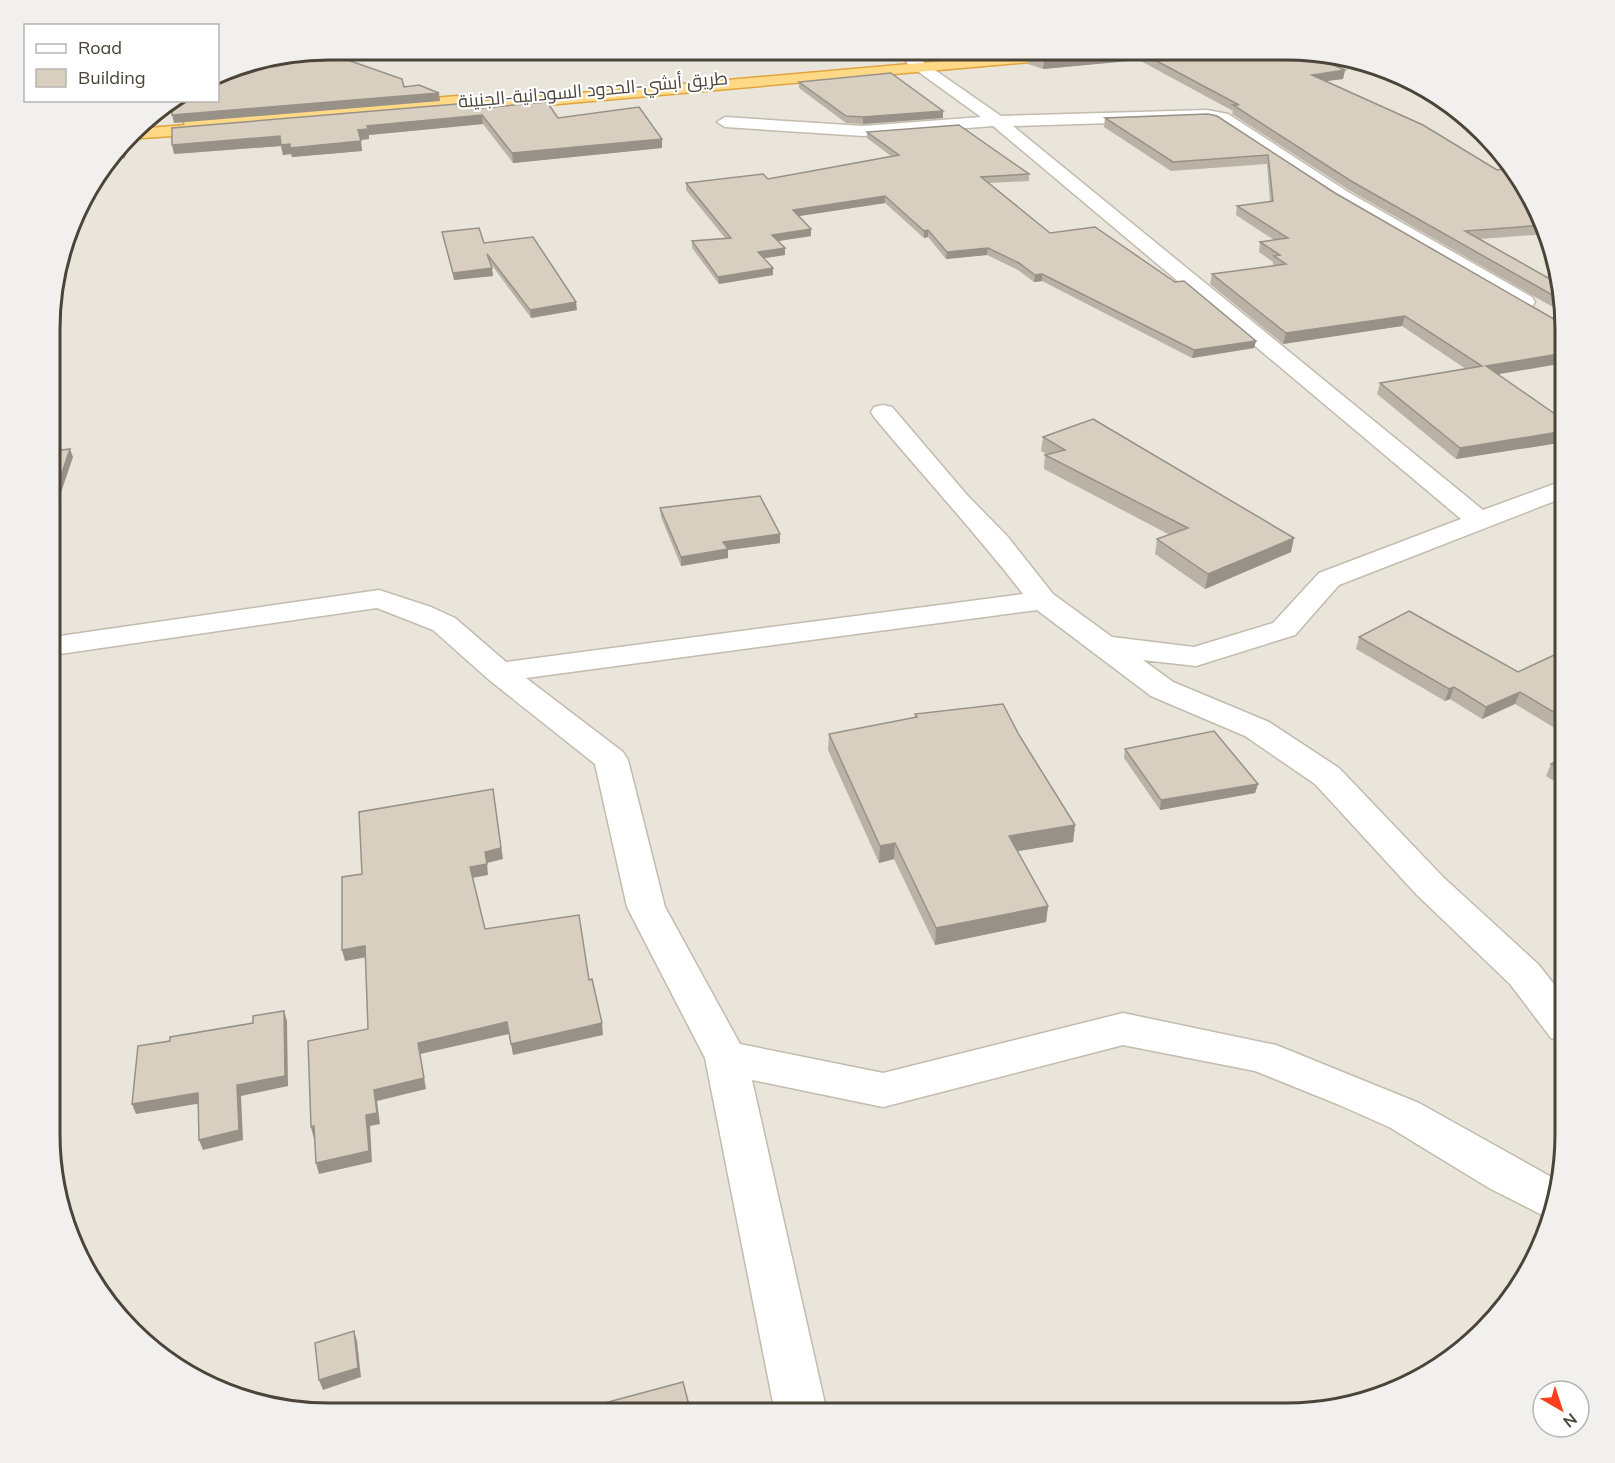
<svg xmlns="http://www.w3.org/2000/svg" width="1615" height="1463" viewBox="0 0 1615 1463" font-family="Mulish,Cairo,sans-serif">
	<rect width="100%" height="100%" fill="#f6f3ec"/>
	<path fill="#eae5da" d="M329,50H1305L1410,78L1496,144L1544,221L1565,310V1135L1537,1258L1471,1344L1393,1392L1304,1413H328L205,1385L119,1319L71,1241L50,1152L55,274L87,189L145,119L176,101L218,100L239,64Z"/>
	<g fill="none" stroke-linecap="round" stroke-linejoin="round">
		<g stroke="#c2bbae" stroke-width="3">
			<g id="minor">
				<path d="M339,50H367C361,57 343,59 334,57L332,54L334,51Z"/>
				<path d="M914,57L919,59L1001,116L1207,110L1228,114L1348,192L1532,297L1535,302L1532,307L1524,308L1516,307L1334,200L1217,122L1207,120L1013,126L1483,510L1565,480V497L1339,585L1295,635L1196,666L1143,660L1173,682L1269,722L1339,768L1443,877L1538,964L1565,998V1042L1551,1038L1510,984L1417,895L1315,784L1245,736L1151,696L1037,610L526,678L623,752L628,760L665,907L740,1044L883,1073L1123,1013L1276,1045L1419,1103L1555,1179L1546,1217L1489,1188L1389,1127L1337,1104L1255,1071L1123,1045L883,1107L752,1080L827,1413H775L705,1058L627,907L595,764L488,679L433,630L377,608L53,655V637L379,590L431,607L455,618L506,662L1023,594C976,533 923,476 874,417L871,412L874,407L883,405L892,407L967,495L1008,537L1053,594L1112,637L1194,647L1273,623L1319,573L1461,519L993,126L863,136L725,127L717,122L725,117L863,126L981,117L909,65L906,62Z"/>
			</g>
		</g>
		<g stroke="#e0a43c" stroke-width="3">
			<path id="trunk" d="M1069,50L1079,51L1081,54L1074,58L435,115L429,113L428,108L223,125L224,128L222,132L216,133L128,139L136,129L185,125L184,123L186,119L192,118L457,96L463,98L464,103Z"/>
		</g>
		<use href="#minor" fill="#fff" fill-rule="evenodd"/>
		<use href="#trunk" fill="#ffd985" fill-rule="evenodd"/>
	</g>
	<g fill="#bab2a6">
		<path d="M987,50H1039L998,53Z"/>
		<path d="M1099,50H1297L1345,70L1343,79L1326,81L1544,221L1547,234L1480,239L1559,284L1565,310V314L1349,190L1232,114L1233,111L1139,60L1043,69L1028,64L1029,56Z"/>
		<path d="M799,82L943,111V118L863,124L846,123L799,88Z"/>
		<path d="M482,108L558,118L662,139V148L513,163L483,124L369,135V139L360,140L362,151L292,157L291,154L283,155L281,146L174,154Z"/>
		<path d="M1208,114L1335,193L1559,322L1498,375L1565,421V442L1456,459L1377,394L1380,383L1466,369L1402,326L1283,344L1210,284L1212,274L1273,266V262L1259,252L1260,242L1274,240L1236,215L1237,206L1270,201L1267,164L1171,171L1104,127L1105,118Z"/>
		<path d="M867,132L1029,174V181L989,183L1050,233L1256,341L1254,348L1192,358L1042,281L1034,282L1018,270L987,255L946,259L928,237L924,238L885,203L799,216L811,229V236L778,241L785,248V255L764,258L773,268V275L719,284L692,248V241L725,238L686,190V183L768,179L891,156L867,138Z"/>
		<path d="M442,232L484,243L577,310L531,318L491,264L493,276L454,280Z"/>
		<path d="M1043,437L1291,552L1205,589L1155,554L1157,539L1170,535L1044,469L1045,455H1048L1041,451Z"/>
		<path d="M660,508L780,543L728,550V558L681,566L661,517Z"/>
		<path d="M1359,637L1518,672L1565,650V734L1515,704L1482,719L1450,699L1445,701L1356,649Z"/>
		<path d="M915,714L1019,735L1075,825L1073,842L1017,851L1048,906L1046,922L935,945L894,859L879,863L828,750L829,734L915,718Z"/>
		<path d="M1125,749L1258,784L1255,793L1160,810L1124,758Z"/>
		<path d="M1565,756V788L1546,776L1551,764Z"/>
	</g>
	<g fill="#979187">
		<path d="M998,50H1039L998,53Z"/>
		<path d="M1140,52L1139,60L1043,69L1044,61Z"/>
		<path d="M1345,70L1343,79L1311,83L1312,75Z"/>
		<path d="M439,93L440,101L174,123L172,115Z"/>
		<path d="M943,111V118L863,124V117Z"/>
		<path d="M482,115L483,124L369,135V139L360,140L358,130L367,126Z"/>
		<path d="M280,136L361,141L362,151L292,157L291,154L283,155L281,146L174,154L172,145Z"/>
		<path d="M662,139V148L513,163L512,153Z"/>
		<path d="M128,140L125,158L111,159L124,144Z"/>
		<path d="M885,196V203L793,217V210Z"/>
		<path d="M811,229V236L772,242V235Z"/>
		<path d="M928,230V237L924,238V231Z"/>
		<path d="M785,248V255L758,259V252Z"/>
		<path d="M988,248L987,255L946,259L947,252Z"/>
		<path d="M492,268L493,276L454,280L453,273Z"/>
		<path d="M773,268V275L719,284L718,277Z"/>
		<path d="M1042,274V281L1034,282L1035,275Z"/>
		<path d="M576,302L577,310L531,318L530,310Z"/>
		<path d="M1405,316L1402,326L1283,344L1286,333Z"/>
		<path d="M1256,341L1254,348L1192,358L1194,350Z"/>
		<path d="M1565,353V363L1482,377L1486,366Z"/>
		<path d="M1565,431V442L1456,459L1460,448Z"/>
		<path d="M70,449L73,457L54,513V496Z"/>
		<path d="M780,534V543L728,550V558L681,566V557L723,542Z"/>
		<path d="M1294,538L1291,552L1205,589L1208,574Z"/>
		<path d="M1454,687L1450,699L1445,701L1449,689Z"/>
		<path d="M1520,692L1515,704L1482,719L1486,707Z"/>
		<path d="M1258,784L1255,793L1160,810L1161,800Z"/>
		<path d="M493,789L503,859L487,863L488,875L472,878L470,867L485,852Z"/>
		<path d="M1075,825L1073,842L1007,853L1009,836Z"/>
		<path d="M895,843L894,859L879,863L880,846Z"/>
		<path d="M1048,906L1046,922L935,945L936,928Z"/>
		<path d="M365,946L367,957L345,961L342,950Z"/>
		<path d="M284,1011L287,1021L288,1086L241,1096L243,1140L203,1150L199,1140L237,1085Z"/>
		<path d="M507,1022L509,1034L420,1054L426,1089L377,1101L380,1124L370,1126L372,1162L319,1174L316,1163L366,1115L374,1090L418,1043Z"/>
		<path d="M602,1023L603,1035L513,1055L511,1044Z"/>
		<path d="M198,1093L202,1103L136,1114L132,1104Z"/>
		<path d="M314,1126L318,1138L314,1139L311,1127Z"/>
		<path d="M354,1331L357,1341L361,1377L323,1390L319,1380Z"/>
	</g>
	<g fill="#d8cfc1" stroke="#979187" stroke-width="1.5">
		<path d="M1099,50H1297L1345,70L1312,75L1423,125L1497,170L1511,168L1544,221L1545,225L1465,231L1559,284L1563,301L1351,181L1233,105H1239L1140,52L1044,61L1029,56Z"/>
		<path d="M322,51L402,79L404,87L419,85L439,93L172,115V103L176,100H218V77L239,64Z"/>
		<path d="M891,73L943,111L863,117L846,116L799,82Z"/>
		<path d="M547,102L558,118L639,107L662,139L512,153L482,115L367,126L368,129L358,130L361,141L290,148V144L281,145L280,136L172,145V128L469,103L482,108Z"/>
		<path d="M1208,114L1217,116L1335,193L1559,322L1565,323V353L1486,366L1565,421V431L1460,448L1380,383L1482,366L1405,316L1286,333L1212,274L1286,264L1274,256L1280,255L1260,242L1288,238L1237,206L1273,201L1268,155L1173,162L1105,118Z"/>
		<path d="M959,125L1029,174L981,177L1050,233L1095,227L1175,282L1184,281L1256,341L1194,350L1042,274L1035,275L1019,263L988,248L947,252L928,230L924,231L885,196L793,210L811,229L772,235L785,248L758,252L773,268L718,277L692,241L731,238L686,183L763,174L768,179L899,155L867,132Z"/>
		<path d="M479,228L484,243L533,237L576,302L530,310L487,254L492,268L453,273L442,232Z"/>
		<path d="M1093,419L1294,538L1208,574L1157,539L1188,528L1045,455L1065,450L1043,437Z"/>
		<path d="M70,449L54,496V451Z"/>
		<path d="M760,496L780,534L723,542L728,549L681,557L660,508Z"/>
		<path d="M1409,611L1518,672L1565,650V719L1520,692L1486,707L1454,687L1449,689L1359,637Z"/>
		<path d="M1003,704L1019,735L1075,825L1009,836L1048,906L936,928L895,843L880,846L829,734L917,717L915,714Z"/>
		<path d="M1214,731L1258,784L1161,800L1125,749Z"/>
		<path d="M1565,756V772L1551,764Z"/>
		<path d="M493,789L501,848L485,852L487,864L470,867L485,929L579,915L589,980L592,979L602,1023L511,1044L507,1022L418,1043L424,1078L374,1090L377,1113L366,1115L369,1151L316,1163L314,1126L311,1127L308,1041L368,1029L365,946L342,950V877L362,874L359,812Z"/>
		<path d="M284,1011L285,1076L237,1085L239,1130L199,1140L198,1093L132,1104L138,1046L170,1041V1037L253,1023V1016Z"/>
		<path d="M354,1331L358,1368L319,1380L315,1343Z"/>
		<path d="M683,1382L691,1413H563L571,1412Z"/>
	</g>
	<g text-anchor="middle" stroke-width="4.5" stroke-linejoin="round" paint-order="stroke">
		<g font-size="18" fill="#4b4439" stroke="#fff">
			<text transform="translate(593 90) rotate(-5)" y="6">طريق أبشي-الحدود السودانية-الجنينة</text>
		</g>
	</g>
	<path d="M0 0H1615V1463H0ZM329 60H1286A269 269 0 0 1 1555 329V1134A269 269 0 0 1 1286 1403H329A269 269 0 0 1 60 1134V329A269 269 0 0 1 329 60Z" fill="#f1f0ef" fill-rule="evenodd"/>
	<path fill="none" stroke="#4b4439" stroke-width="3" d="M329 60H1286A269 269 0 0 1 1555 329V1134A269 269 0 0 1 1286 1403H329A269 269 0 0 1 60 1134V329A269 269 0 0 1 329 60Z"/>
	<rect x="24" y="24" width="195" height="78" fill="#ffffff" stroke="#b7b4b0" stroke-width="1.5"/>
	<rect x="36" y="44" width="30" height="9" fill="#ffffff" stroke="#b7b4b0" stroke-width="1.5"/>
	<text x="78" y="54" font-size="18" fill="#4b4439">Road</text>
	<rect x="36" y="69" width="30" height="18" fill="#d8cfc1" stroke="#b7b4b0" stroke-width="1.5"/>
	<text x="78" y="84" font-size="18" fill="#4b4439">Building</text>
	<g transform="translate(1561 1409) rotate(141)"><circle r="28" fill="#ffffff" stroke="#b7b4b0" stroke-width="1.5"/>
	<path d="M0-4.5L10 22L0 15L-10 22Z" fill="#fc3f1d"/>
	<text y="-9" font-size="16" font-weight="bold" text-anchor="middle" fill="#4b4439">N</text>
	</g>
</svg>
